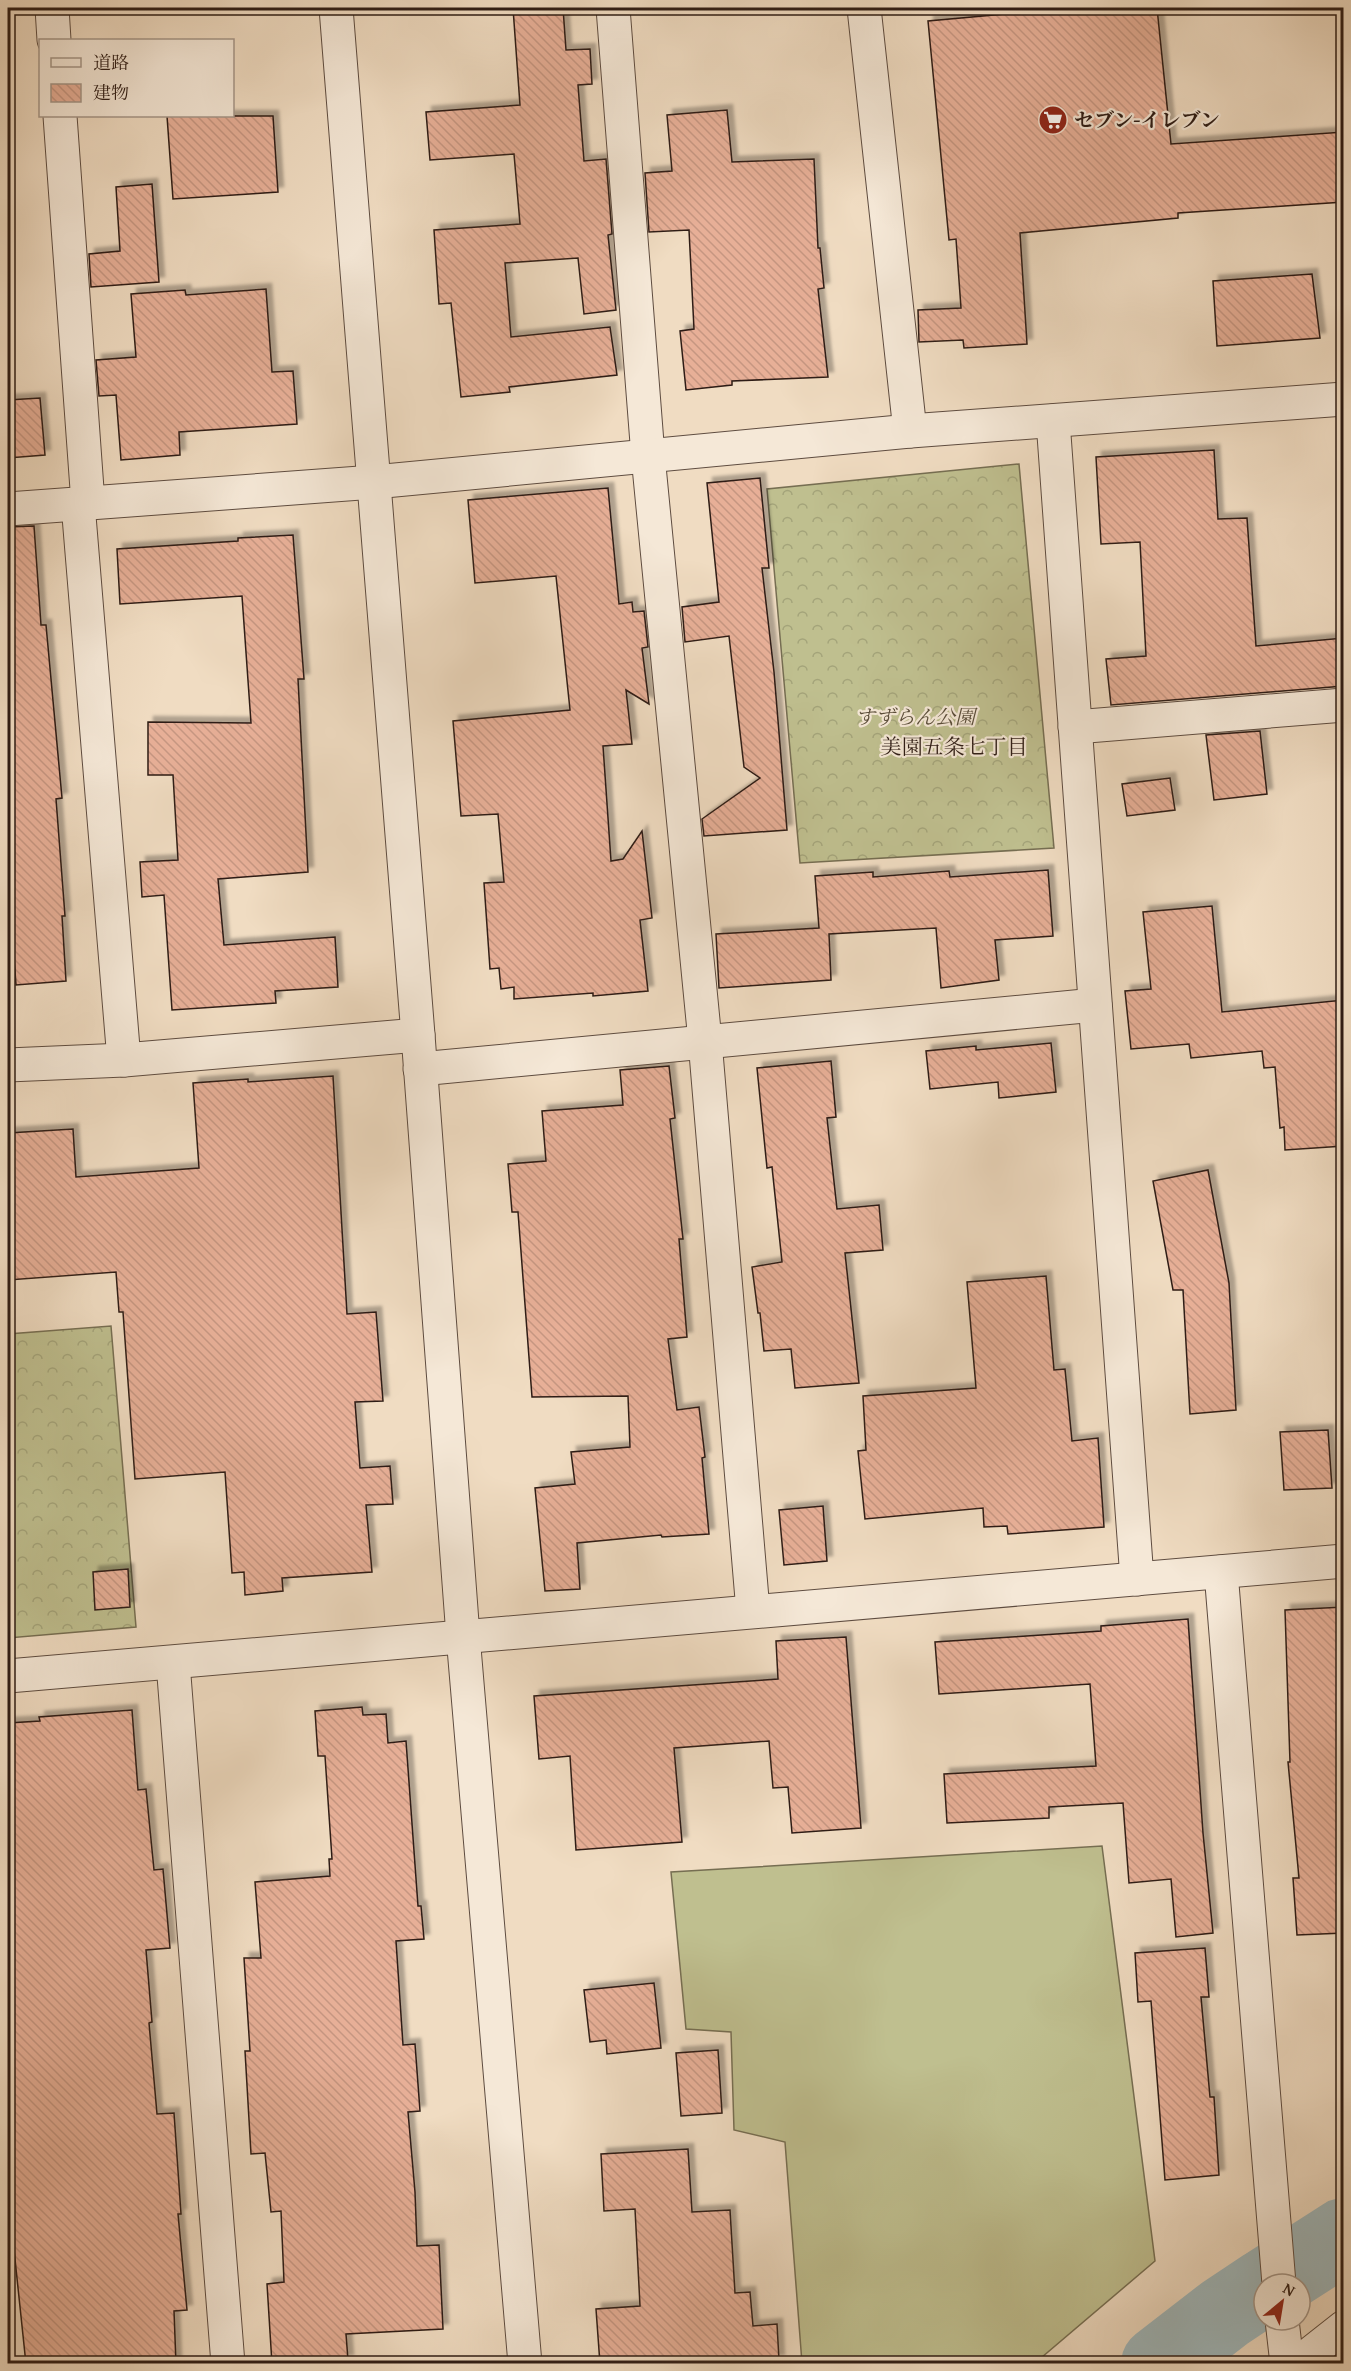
<svg xmlns="http://www.w3.org/2000/svg" width="1351" height="2371" viewBox="0 0 1351 2371" font-family="'Gentium Book Plus','Noto Serif JP',serif">
	<defs>
		<pattern id="forest-crowns" width="20" height="18" patternUnits="userSpaceOnUse" patternTransform="scale(1.5)"><rect width="20" height="18" fill="#bfbf8f"/><path d="M2 6a3 3 0 1 1 6 0M12 15a3 3 0 1 1 6 0" fill="none" stroke="#a4a47a"/></pattern>
		<pattern id="building-back-hatch" width="6" height="6" patternUnits="userSpaceOnUse" patternTransform="scale(1.5)"><rect width="6" height="6" fill="#e7af97"/><path d="M-1 5l2 2M0 0l6 6M5-1l2 2" fill="none" stroke="#c69681"/></pattern>
		<filter id="shadow"><feDropShadow dx="5.5" dy="-5.5" stdDeviation="1.5" flood-color="#0004"/></filter>
	</defs>
	<rect width="100%" height="100%" fill="#f0dcc2"/>
	<filter id="stains"><feTurbulence type="fractalNoise" baseFrequency=".00333" numOctaves="4"/><feColorMatrix values="0 0 0 0 .2 0 0 0 0 .09 0 0 0 0 .02 0 0 0 .5 -.17"/></filter>
	<radialGradient id="worn" r=".72"><stop offset=".6" stop-color="#630" stop-opacity="0"/><stop offset="1" stop-color="#630" stop-opacity=".3"/></radialGradient>
	<path fill="#bfbf8f" stroke="#766e52" stroke-width="1.5" d="M1102,1846L1155,2261L1035,2363H802L785,2142L734,2130L731,2032L686,2029L671,1872Z"/>
	<g fill="url(#forest-crowns)" stroke="#766e52" stroke-width="1.5">
		<path d="M1019,464L1054,848L800,863L767,489Z"/>
		<path d="M111,1326L136,1627L8,1638V1334Z"/>
	</g>
	<g fill="none" stroke-linecap="round" stroke-linejoin="round">
		<g stroke="#9fb9be" stroke-width="76">
			<path d="M1269,2284L1344,2236"/>
			<path d="M1159,2364L1225,2313L1264,2287"/>
		</g>
	</g>
	<g fill="url(#building-back-hatch)" stroke="#2e1c15" stroke-width="1.5" filter="url(#shadow)">
		<path d="M513,8H563L566,50L590,49L592,84L578,85L584,161L606,159L612,234L608,235L616,310L584,314L578,258L505,263L511,337L610,327L617,375L509,387L510,392L461,397L451,303L439,304L434,230L520,224L514,154L430,160L426,112L520,105Z"/>
		<path d="M1073,8H1157L1171,144L1344,132V202L1178,213V218L1020,233L1027,344L964,348L963,340L919,342L918,310L961,308L956,239L949,240L928,21Z"/>
		<path d="M727,110L732,162L814,159L818,248H820L824,288L818,289L828,377L732,381V385L686,390L680,331L694,329L689,230L649,232L645,173L672,171L667,115Z"/>
		<path d="M167,116H273L278,192L173,199Z"/>
		<path d="M152,184L159,282L91,287L89,254L120,251L116,187Z"/>
		<path d="M1312,274L1320,338L1217,346L1213,281Z"/>
		<path d="M266,289L272,372L293,371L297,424L179,432L180,455L121,460L116,395L99,396L96,360L136,357L131,294L185,290L186,295Z"/>
		<path d="M40,398L45,455L8,458V400Z"/>
		<path d="M1214,450L1218,519L1247,518L1256,646L1344,638V686L1111,705L1106,659L1146,656L1140,542L1101,544L1096,457Z"/>
		<path d="M760,478L769,568H762L774,672L787,830L704,836L702,819L760,778L744,767L729,636L685,642L682,607L719,602L707,483Z"/>
		<path d="M608,488L619,604L632,602L633,612L644,611L648,647L642,648L649,704L626,690L632,744L603,746L611,861L623,859L642,831L652,918L640,920L648,991L593,996V993L514,999V987L501,989L499,968L490,969L484,883L504,882L498,814L461,816L453,721L570,710L556,576L475,583L468,500Z"/>
		<path d="M34,526L41,625H46L62,798L56,799L65,916H62L66,981L16,985L9,889H8V527Z"/>
		<path d="M293,535L304,679H298L308,872L218,879L224,945L335,937L338,987L275,991L276,1003L172,1010L164,895L142,897L140,862L178,860L173,775H148V722L251,723L242,596L120,604L117,549L238,541V538Z"/>
		<path d="M1260,731L1267,794L1214,800L1206,735Z"/>
		<path d="M1170,778L1175,810L1127,816L1122,784Z"/>
		<path d="M1048,870L1053,936L995,940L999,980L941,988L936,928L829,934L831,980L719,988L716,934L819,928L815,876L873,872V877L949,871L950,877Z"/>
		<path d="M1212,906L1222,1012L1344,1000V1146L1285,1150L1284,1127L1280,1128L1275,1067L1264,1068L1262,1051L1191,1058L1189,1044L1131,1049L1125,991L1151,989L1143,912Z"/>
		<path d="M1051,1043L1056,1092L999,1098L998,1082L930,1089L926,1051L976,1046V1050Z"/>
		<path d="M831,1061L836,1117L827,1118L837,1209L879,1205L883,1250L845,1253L859,1383L795,1388L791,1349L764,1351L760,1313H758L752,1267L782,1262L772,1167L767,1168L757,1068Z"/>
		<path d="M669,1066L675,1118L670,1119L683,1239H679L687,1337L668,1339L677,1410L699,1407L705,1457L702,1458L709,1534L662,1537L661,1535L577,1543L580,1589L545,1591L535,1488L575,1484L571,1452L630,1447L628,1396L532,1397L518,1212H512L508,1164L546,1161L542,1111L623,1105L620,1070Z"/>
		<path d="M333,1076L347,1314L376,1312L383,1401L355,1402L360,1468L390,1466L393,1504L366,1505L372,1572L282,1578L283,1591L245,1595L244,1572L232,1573L225,1472L135,1479L123,1312H119L116,1272L8,1280V1133L73,1129L76,1177L199,1168L193,1083L248,1079V1082Z"/>
		<path d="M1208,1170L1229,1283L1236,1410L1190,1414L1183,1290H1173L1153,1181Z"/>
		<path d="M1046,1276L1054,1370L1065,1369L1072,1441L1098,1438L1104,1527L1008,1534L1007,1526L984,1527L983,1508L865,1519L858,1451L866,1450L863,1396L976,1388L967,1282Z"/>
		<path d="M1328,1430L1332,1488L1284,1490L1280,1432Z"/>
		<path d="M823,1506L827,1561L784,1565L779,1510Z"/>
		<path d="M128,1569L130,1607L95,1610L93,1572Z"/>
		<path d="M1344,1607V1933L1297,1935L1293,1878H1299L1288,1762H1290L1285,1610Z"/>
		<path d="M1188,1619L1203,1833L1213,1933L1176,1937L1171,1879L1129,1883L1123,1803L1049,1807V1818L947,1823L944,1774L1096,1766L1090,1684L939,1694L935,1642L1101,1631V1626Z"/>
		<path d="M846,1637L861,1828L792,1833L788,1787L773,1788L769,1741L674,1748L682,1842L576,1850L570,1756L539,1759L534,1696L778,1679L776,1641Z"/>
		<path d="M362,1707L363,1715L386,1714L388,1743L406,1741L418,1906H421L424,1939L396,1941L403,2045L415,2044L420,2111L408,2112L415,2192L417,2246L439,2245L443,2329L346,2334L348,2360L272,2364L267,2284L284,2282L281,2211L271,2212L265,2153L251,2154L245,2051H250L244,1958H261L255,1882L330,1876L329,1859H332L325,1756H318L315,1711Z"/>
		<path d="M132,1710L138,1790L146,1789L154,1870L163,1869L170,1948L146,1950L152,2022L149,2023L157,2114L174,2113L181,2214H178L187,2310L174,2311L176,2364H26L9,2202H8V1723L40,1721L39,1717Z"/>
		<path d="M1205,1948L1209,1997H1201L1210,2097H1214L1219,2175L1165,2180L1151,2001L1138,2002L1135,1953Z"/>
		<path d="M654,1983L661,2048L607,2054L606,2040L590,2042L584,1990Z"/>
		<path d="M718,2050L722,2113L681,2116L676,2053Z"/>
		<path d="M688,2149L692,2212L730,2210L735,2293L750,2292L753,2326L777,2324L779,2360L722,2364H600L596,2309L640,2306L635,2209L604,2211L601,2154Z"/>
	</g>
	<g fill="none" stroke-linecap="round" stroke-linejoin="round">
		<g stroke="#5e4c40" stroke-width="35">
			<g id="minor">
				<path d="M52,8L54,40"/>
				<path d="M336,8L418,1035L463,1636L525,2364"/>
				<path d="M613,8L648,456L705,1041L753,1611"/>
				<path d="M864,8L910,431"/>
				<path d="M60,116L88,503"/>
				<path d="M1053,421L1137,1579"/>
				<path d="M78,504L124,1060"/>
				<path d="M8,509L374,482L910,431L1344,399"/>
				<path d="M1075,727L1344,705"/>
				<path d="M8,1065L124,1060L418,1035"/>
				<path d="M420,1069L1095,1005"/>
				<path d="M1221,1572L1279,2284"/>
				<path d="M173,1663L228,2364"/>
				<path d="M8,1676L1344,1561"/>
				<path d="M1282,2320L1287,2364"/>
				<path d="M1297,2364L1344,2327"/>
			</g>
		</g>
		<use href="#minor" stroke="#f5e8d7" stroke-width="33"/>
	</g>
	<defs>
		<g id="supermarket-disc" transform="scale(1.5)"><circle r="9.5" fill="#8f2418" stroke="#f5e8d7"/><path d="M-6-5.5h2.5l.6 2H6L4.5 2H-2.5L-4.4-4H-6ZM-1.5 3.2a1.3 1.3 0 1 0 .1 0ZM3 3.2a1.3 1.3 0 1 0 .1 0Z" fill="#fff"/></g>
	</defs>
	<g fill-rule="evenodd">
		<use href="#supermarket-disc" x="1053" y="120"/>
	</g>
	<g text-anchor="middle" stroke-width="4.5" stroke-linejoin="round" paint-order="stroke">
		<g font-size="20" font-weight="bold" fill="#2e1c15" stroke="#f5e8d7" text-anchor="start">
			<text x="1074" y="127">セブン-イレブン</text>
		</g>
		<g font-size="20" font-style="italic" fill="#5a4d3a" stroke="#f5e8d7">
			<text x="915" y="724">すずらん公園</text>
		</g>
		<g font-size="21" fill="#2e1c15" stroke="#f5e8d7">
			<text x="954" y="754">美園五条七丁目</text>
		</g>
	</g>
	<rect width="1351" height="2371" fill="none" stroke="#f0dcc2" stroke-width="30"/>
	<rect x="9" y="9" width="1333" height="2353" fill="none" stroke="#2e1c15" stroke-width="3"/>
	<rect x="15" y="15" width="1321" height="2341" fill="none" stroke="#2e1c15" stroke-width="1.5"/>
	<rect x="39" y="39" width="195" height="78" fill="#f5e8d7" stroke="#a59689" stroke-width="1.5"/>
	<rect x="51" y="58" width="30" height="9" fill="#f5e8d7" stroke="#a59689" stroke-width="1.5"/>
	<text x="93" y="69" font-size="18" fill="#2e1c15">道路</text>
	<rect x="51" y="84" width="30" height="18" fill="url(#building-back-hatch)" stroke="#a59689" stroke-width="1.5"/>
	<text x="93" y="99" font-size="18" fill="#2e1c15">建物</text>
	<g transform="translate(1282 2302) rotate(30)"><circle r="28" fill="#f5e8d7" stroke="#a59689" stroke-width="1.5"/>
	<path d="M0-4.5L10 22L0 15L-10 22Z" fill="#8f2418"/>
	<text y="-9" font-size="16" font-weight="bold" text-anchor="middle" fill="#2e1c15">N</text>
	</g>
	<rect width="100%" height="100%" filter="url(#stains)"/>
	<rect width="100%" height="100%" fill="url(#worn)"/>
</svg>
